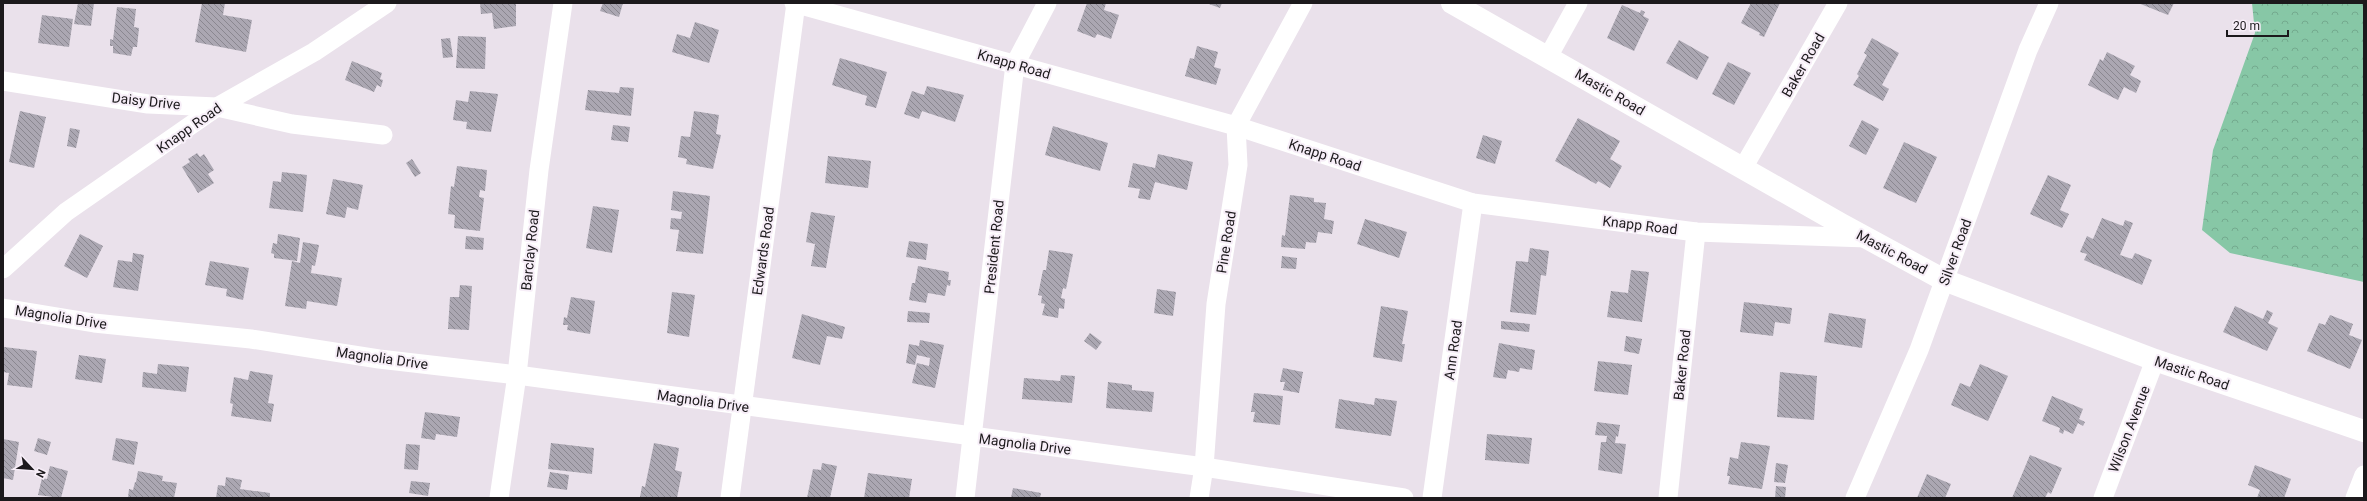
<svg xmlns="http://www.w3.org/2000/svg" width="2367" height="501" viewBox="0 0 2367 501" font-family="Roboto,sans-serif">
	<defs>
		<pattern id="forest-crowns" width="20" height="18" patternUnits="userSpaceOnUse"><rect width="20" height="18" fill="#87c7a6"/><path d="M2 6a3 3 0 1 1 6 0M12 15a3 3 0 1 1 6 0" fill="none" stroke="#74aa8e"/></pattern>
		<pattern id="building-back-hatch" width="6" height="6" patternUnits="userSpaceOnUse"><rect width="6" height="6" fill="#aba7b2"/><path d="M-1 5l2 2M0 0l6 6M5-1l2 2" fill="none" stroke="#8a8790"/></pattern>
	</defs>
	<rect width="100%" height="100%" fill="#eae1eb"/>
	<path fill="url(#forest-crowns)" d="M2252,3H2364V282L2230,253L2202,230L2213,150L2255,33Z"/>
	<g fill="url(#building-back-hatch)">
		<path d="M78,3H94L91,26L74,24Z"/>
		<path d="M202,3H225L223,15L252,20L246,52L195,42Z"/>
		<path d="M480,3H516V26L494,29L492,13L481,14Z"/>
		<path d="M603,3H623L619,17L600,11Z"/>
		<path d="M1087,3H1106L1104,10L1119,15L1111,39L1097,34L1095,38L1077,31Z"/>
		<path d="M1206,3H1222L1220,8Z"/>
		<path d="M1751,3H1780L1764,37L1759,35L1760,33L1741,23Z"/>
		<path d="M2138,3H2174L2168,15Z"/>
		<path d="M1622,5L1640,13L1641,10L1645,12L1643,16L1649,19L1634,51L1607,38Z"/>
		<path d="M117,7L136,9L134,27L139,28L137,47H133L131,56L113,53V46H110V39L113,40Z"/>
		<path d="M42,15L73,19L69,47L38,43Z"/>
		<path d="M695,22L719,30L709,63L672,52L677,34L690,38Z"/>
		<path d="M458,36L486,37L485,69L456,68Z"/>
		<path d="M450,38L453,57L443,58L441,39Z"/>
		<path d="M1872,38L1899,53L1882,85L1889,89L1883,101L1853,85L1859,76L1857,74L1867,55L1864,53Z"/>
		<path d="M1679,40L1709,57L1697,80L1666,63Z"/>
		<path d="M1197,46L1218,52L1214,67L1221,69L1216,85L1185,76L1190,58L1194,59Z"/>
		<path d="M2107,52L2135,66L2130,75L2141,81L2136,93L2124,87L2118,100L2088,85L2100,59L2103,61Z"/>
		<path d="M840,58L887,72L876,108L865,105L867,96L832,85Z"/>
		<path d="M352,61L382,73L380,79L383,80L381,87L377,85L374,92L345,80Z"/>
		<path d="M1728,62L1751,73L1734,105L1712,94Z"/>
		<path d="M927,86L964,95L955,122L922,111L919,119L904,114L912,91L924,95Z"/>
		<path d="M620,87L634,88L631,116L585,110L588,90L619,93Z"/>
		<path d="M470,91L498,94L491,132L466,129L467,122L453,120L456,100L468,102Z"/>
		<path d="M20,111L46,117L34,168L9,162Z"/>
		<path d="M694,111L719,115L716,134L721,135L713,169L686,164L687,159L678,157L681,136L690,137Z"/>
		<path d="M1578,118L1620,141L1610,159L1622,166L1610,188L1598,181L1596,184L1555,161Z"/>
		<path d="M1862,120L1879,129L1866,155L1849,146Z"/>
		<path d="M613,125L630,127L628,142L611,140Z"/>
		<path d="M1053,126L1108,143L1100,171L1045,155Z"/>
		<path d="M70,128L80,130L76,148L67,146Z"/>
		<path d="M1483,135L1502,141L1495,164L1476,158Z"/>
		<path d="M1904,142L1937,157L1916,203L1883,188Z"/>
		<path d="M197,153L200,157L204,154L214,170L208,174L214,183L198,193L182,167L190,162L188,159Z"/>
		<path d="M1158,154L1193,162L1187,190L1155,182L1150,200L1138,198L1140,189L1128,187L1133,163L1155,168Z"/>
		<path d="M828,156L871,161L868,188L825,183Z"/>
		<path d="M412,159L421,173L415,177L406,163Z"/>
		<path d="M457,166L487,170L485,191L480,190L479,197L484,198L480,231L454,228L455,215L448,214L451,186L454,187Z"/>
		<path d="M282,172L307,175L303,212L269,208L273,181L281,182Z"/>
		<path d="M2048,175L2071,185L2060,210L2069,214L2062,228L2030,214Z"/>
		<path d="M333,179L363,185L358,210L347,207L345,218L326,214Z"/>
		<path d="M673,191L710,196L703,254L676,251L679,230L670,229L671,218L681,219L682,212L671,210Z"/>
		<path d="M1290,195L1314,198V202L1326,203L1324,219L1334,221L1332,234L1318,232L1316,243L1306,242L1305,249L1281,247L1282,235L1285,236Z"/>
		<path d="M593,206L619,210L612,253L586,248Z"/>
		<path d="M811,212L835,216L826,268L811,266L815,244L806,242Z"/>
		<path d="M2102,218L2123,226L2125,220L2133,223L2120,255L2132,259L2135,253L2152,260L2142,285L2084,260L2087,254L2080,252L2087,236L2093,239Z"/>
		<path d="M1365,219L1407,232L1399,258L1357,244Z"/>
		<path d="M80,234L103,246L87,278L64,266Z"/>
		<path d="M278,234L300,238L297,261L274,258V254L271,253L273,243L277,244Z"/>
		<path d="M466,236L484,238L483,250L465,249Z"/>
		<path d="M909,241L928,244L926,260L906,257Z"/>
		<path d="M303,242L319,245L315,266L312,265L311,273L342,278L337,306L307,301L306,309L285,306L292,261L300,263Z"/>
		<path d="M1530,248L1549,251L1546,276L1541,275L1536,315L1510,312L1516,261L1528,262Z"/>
		<path d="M1049,250L1073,254L1066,289L1063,288L1061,298L1065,299L1064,309L1059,308L1058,318L1042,315L1045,304L1041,303L1042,296L1038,295L1043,270H1046Z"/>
		<path d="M133,253L144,255L138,291L113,287L118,260L132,262Z"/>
		<path d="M1282,256L1297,258L1296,269L1281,268Z"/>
		<path d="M210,261L249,268L243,300L226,296L227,289L205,285Z"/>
		<path d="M918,266L949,272L948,280H951L950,286L947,285L945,296L928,293L926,303L909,300L912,283H915Z"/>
		<path d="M1631,270L1649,272L1642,322L1607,317L1611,291L1628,293Z"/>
		<path d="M460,285L472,286L469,330L448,329L450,297H459Z"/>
		<path d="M1157,289L1176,292L1173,316L1154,313Z"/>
		<path d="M672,292L695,295L689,337L667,333Z"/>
		<path d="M571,297L595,301L590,334L567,330L568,325H563L564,317L567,318Z"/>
		<path d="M1744,302L1792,308L1790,324L1775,322L1773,336L1740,332Z"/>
		<path d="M1381,306L1408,311L1402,344H1405L1402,362L1373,357Z"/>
		<path d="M2235,306L2263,319L2267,310L2273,313L2268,323L2278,328L2267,351L2223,332Z"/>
		<path d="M908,311L930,313L929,323L907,322Z"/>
		<path d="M1829,313L1866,319L1862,348L1824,342Z"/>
		<path d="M802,314L845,327L842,339L827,336L820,365L792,358Z"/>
		<path d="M2330,315L2353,324L2349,335L2362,340L2350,369L2307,351L2319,323L2325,325Z"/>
		<path d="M1501,321L1530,324L1529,332L1501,329Z"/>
		<path d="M1090,333L1102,342L1096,350L1084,341Z"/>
		<path d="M1626,336L1642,339L1639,354L1624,351Z"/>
		<path d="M920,340L944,345L935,388L912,383L917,363L929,366L930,358L917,355L915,365L906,363L909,344L919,346Z"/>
		<path d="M1499,343L1535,350L1532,370L1520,368L1519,372L1508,370L1506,379L1493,377Z"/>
		<path d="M4,347L37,351L32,388L7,385L9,373L3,372Z"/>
		<path d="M79,355L106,359L102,383L75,379Z"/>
		<path d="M1598,361L1632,365L1628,395L1594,391Z"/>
		<path d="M158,364L189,367L186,392L142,387L143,372L157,374Z"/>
		<path d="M1980,364L2008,376L1988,421L1951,405L1960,383L1970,387Z"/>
		<path d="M1283,368L1303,372L1299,393L1283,390L1285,382H1280Z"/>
		<path d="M250,371L273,375L268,403L274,404L271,422L231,416L233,404L230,403L234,377L248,380Z"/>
		<path d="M1780,372L1817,376L1814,420L1777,417Z"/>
		<path d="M1061,375L1075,376L1072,403L1022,399L1024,378L1060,381Z"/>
		<path d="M1108,382L1132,385V390L1154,392L1152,412L1106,408Z"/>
		<path d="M1254,393L1283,396L1280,425L1253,422L1255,412H1251Z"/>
		<path d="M2052,396L2083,409L2079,419L2085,422L2083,426L2078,423L2073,434L2064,430L2063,434L2059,432L2060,428L2042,421Z"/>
		<path d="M1375,398L1397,401L1391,436L1335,428L1339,399L1374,405Z"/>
		<path d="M425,412L460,417L457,437L436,434L435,440L421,438Z"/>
		<path d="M1597,422L1620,425L1618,437L1616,436L1615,443L1626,444L1622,474L1598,470L1601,442H1606L1607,436L1595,435Z"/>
		<path d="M1487,434L1532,438L1529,464L1485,460Z"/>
		<path d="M38,438L51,442L47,455L34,451Z"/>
		<path d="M116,438L138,442L134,465L112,460Z"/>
		<path d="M3,439L19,442L13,480L3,478Z"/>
		<path d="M1741,442L1770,446L1762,489L1728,484L1730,476H1727L1730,457L1738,459Z"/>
		<path d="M551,443L594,448L592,474L548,469Z"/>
		<path d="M654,443L679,448L675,470L682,472L677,498L640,497L642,486L645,487Z"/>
		<path d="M406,444L420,445L418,470L404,469Z"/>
		<path d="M2030,455L2062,468L2051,494L2048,492L2045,498H2012Z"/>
		<path d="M822,463L837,466L830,498H807L813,469L821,470Z"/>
		<path d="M1776,463L1788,465L1785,483L1774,482Z"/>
		<path d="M2255,465L2291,479L2284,498H2257L2260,490L2248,485Z"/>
		<path d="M50,466L68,471L61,498L38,495L42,478L47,479Z"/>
		<path d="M138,471L163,476L162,481L177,483L174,498H128L129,489L133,490L135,482H136Z"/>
		<path d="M550,472L569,475L567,490L547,487Z"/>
		<path d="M868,473L912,479L909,498H864Z"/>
		<path d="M1927,474L1951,484L1945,498H1917Z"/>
		<path d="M226,477L242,480L240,489L270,493V498H216L218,485L225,486Z"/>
		<path d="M411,481L430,483L428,496L409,493Z"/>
		<path d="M1776,486L1786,487L1785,498H1775Z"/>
		<path d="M1013,488L1041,493L1040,498H1011Z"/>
	</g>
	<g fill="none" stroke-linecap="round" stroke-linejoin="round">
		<g stroke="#fff" stroke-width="19">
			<path d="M794,3L1236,126L1473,203L1696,232L1867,238"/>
			<path d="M1548,57L1578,3"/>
			<path d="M3,81L148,104L217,107L292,124L383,135"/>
			<path d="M1743,168L1838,3"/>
			<path d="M3,269L66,212L217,107L314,52L387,3"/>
			<path d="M3,308L94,323L251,339L379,359L517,375L1204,467L1404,498"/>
			<path d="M499,498L517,375L539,170L563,3"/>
			<path d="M730,498L796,3"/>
			<path d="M965,498L1015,64L1047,3"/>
			<path d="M1199,498L1204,467L1216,304L1238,165L1236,126L1303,3"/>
			<path d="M1432,498L1473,203"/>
			<path d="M1668,498L1696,232"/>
			<path d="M1855,498L1919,350L2028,50L2049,3"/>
			<path d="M2103,498L2155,360"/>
			<path d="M2355,498L2364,475"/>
		</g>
		<path stroke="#fff" stroke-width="22" d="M1452,3L1841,224L1944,280L2155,360L2364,431"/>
	</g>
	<g text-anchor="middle" stroke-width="4" stroke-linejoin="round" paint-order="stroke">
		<g font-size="14" fill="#1c191c" stroke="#f7eef8">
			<text transform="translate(1014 64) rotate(16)" y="5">Knapp Road</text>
			<text transform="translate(1803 65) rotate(-60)" y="5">Baker Road</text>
			<text transform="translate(1610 92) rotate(30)" y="5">Mastic Road</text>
			<text transform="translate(146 101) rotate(6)" y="5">Daisy Drive</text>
			<text transform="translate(189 128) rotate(-35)" y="5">Knapp Road</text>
			<text transform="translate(1325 155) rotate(18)" y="5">Knapp Road</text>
			<text transform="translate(1640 225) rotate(7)" y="5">Knapp Road</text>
			<text transform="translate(1226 242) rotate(-81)" y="5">Pine Road</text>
			<text transform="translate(994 247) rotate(-84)" y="5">President Road</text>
			<text transform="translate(530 250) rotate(-84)" y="5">Barclay Road</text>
			<text transform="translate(763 251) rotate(-82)" y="5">Edwards Road</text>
			<text transform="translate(1892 252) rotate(28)" y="5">Mastic Road</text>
			<text transform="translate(1955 252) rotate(-70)" y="5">Silver Road</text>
			<text transform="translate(61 317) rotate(9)" y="5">Magnolia Drive</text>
			<text transform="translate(1453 350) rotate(-82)" y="5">Ann Road</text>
			<text transform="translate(382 358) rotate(8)" y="5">Magnolia Drive</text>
			<text transform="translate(1682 365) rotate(-84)" y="5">Baker Road</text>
			<text transform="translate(2192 373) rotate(19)" y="5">Mastic Road</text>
			<text transform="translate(703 401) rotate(8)" y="5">Magnolia Drive</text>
			<text transform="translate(2129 429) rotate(-69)" y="5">Wilson Avenue</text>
			<text transform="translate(1025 444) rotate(7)" y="5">Magnolia Drive</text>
		</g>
	</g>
	<rect width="2367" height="501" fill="none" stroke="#1c191c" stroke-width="8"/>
	<g transform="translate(32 469) rotate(116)" stroke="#f7eef8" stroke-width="3" paint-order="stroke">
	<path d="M0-3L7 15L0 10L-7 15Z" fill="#1c191c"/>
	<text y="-6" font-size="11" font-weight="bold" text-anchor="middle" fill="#1c191c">N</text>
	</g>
	<path d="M2227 30v6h61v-6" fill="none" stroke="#1c191c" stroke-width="2"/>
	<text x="2233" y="30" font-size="12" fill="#1c191c" stroke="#f7eef8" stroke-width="3" paint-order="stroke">20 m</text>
</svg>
